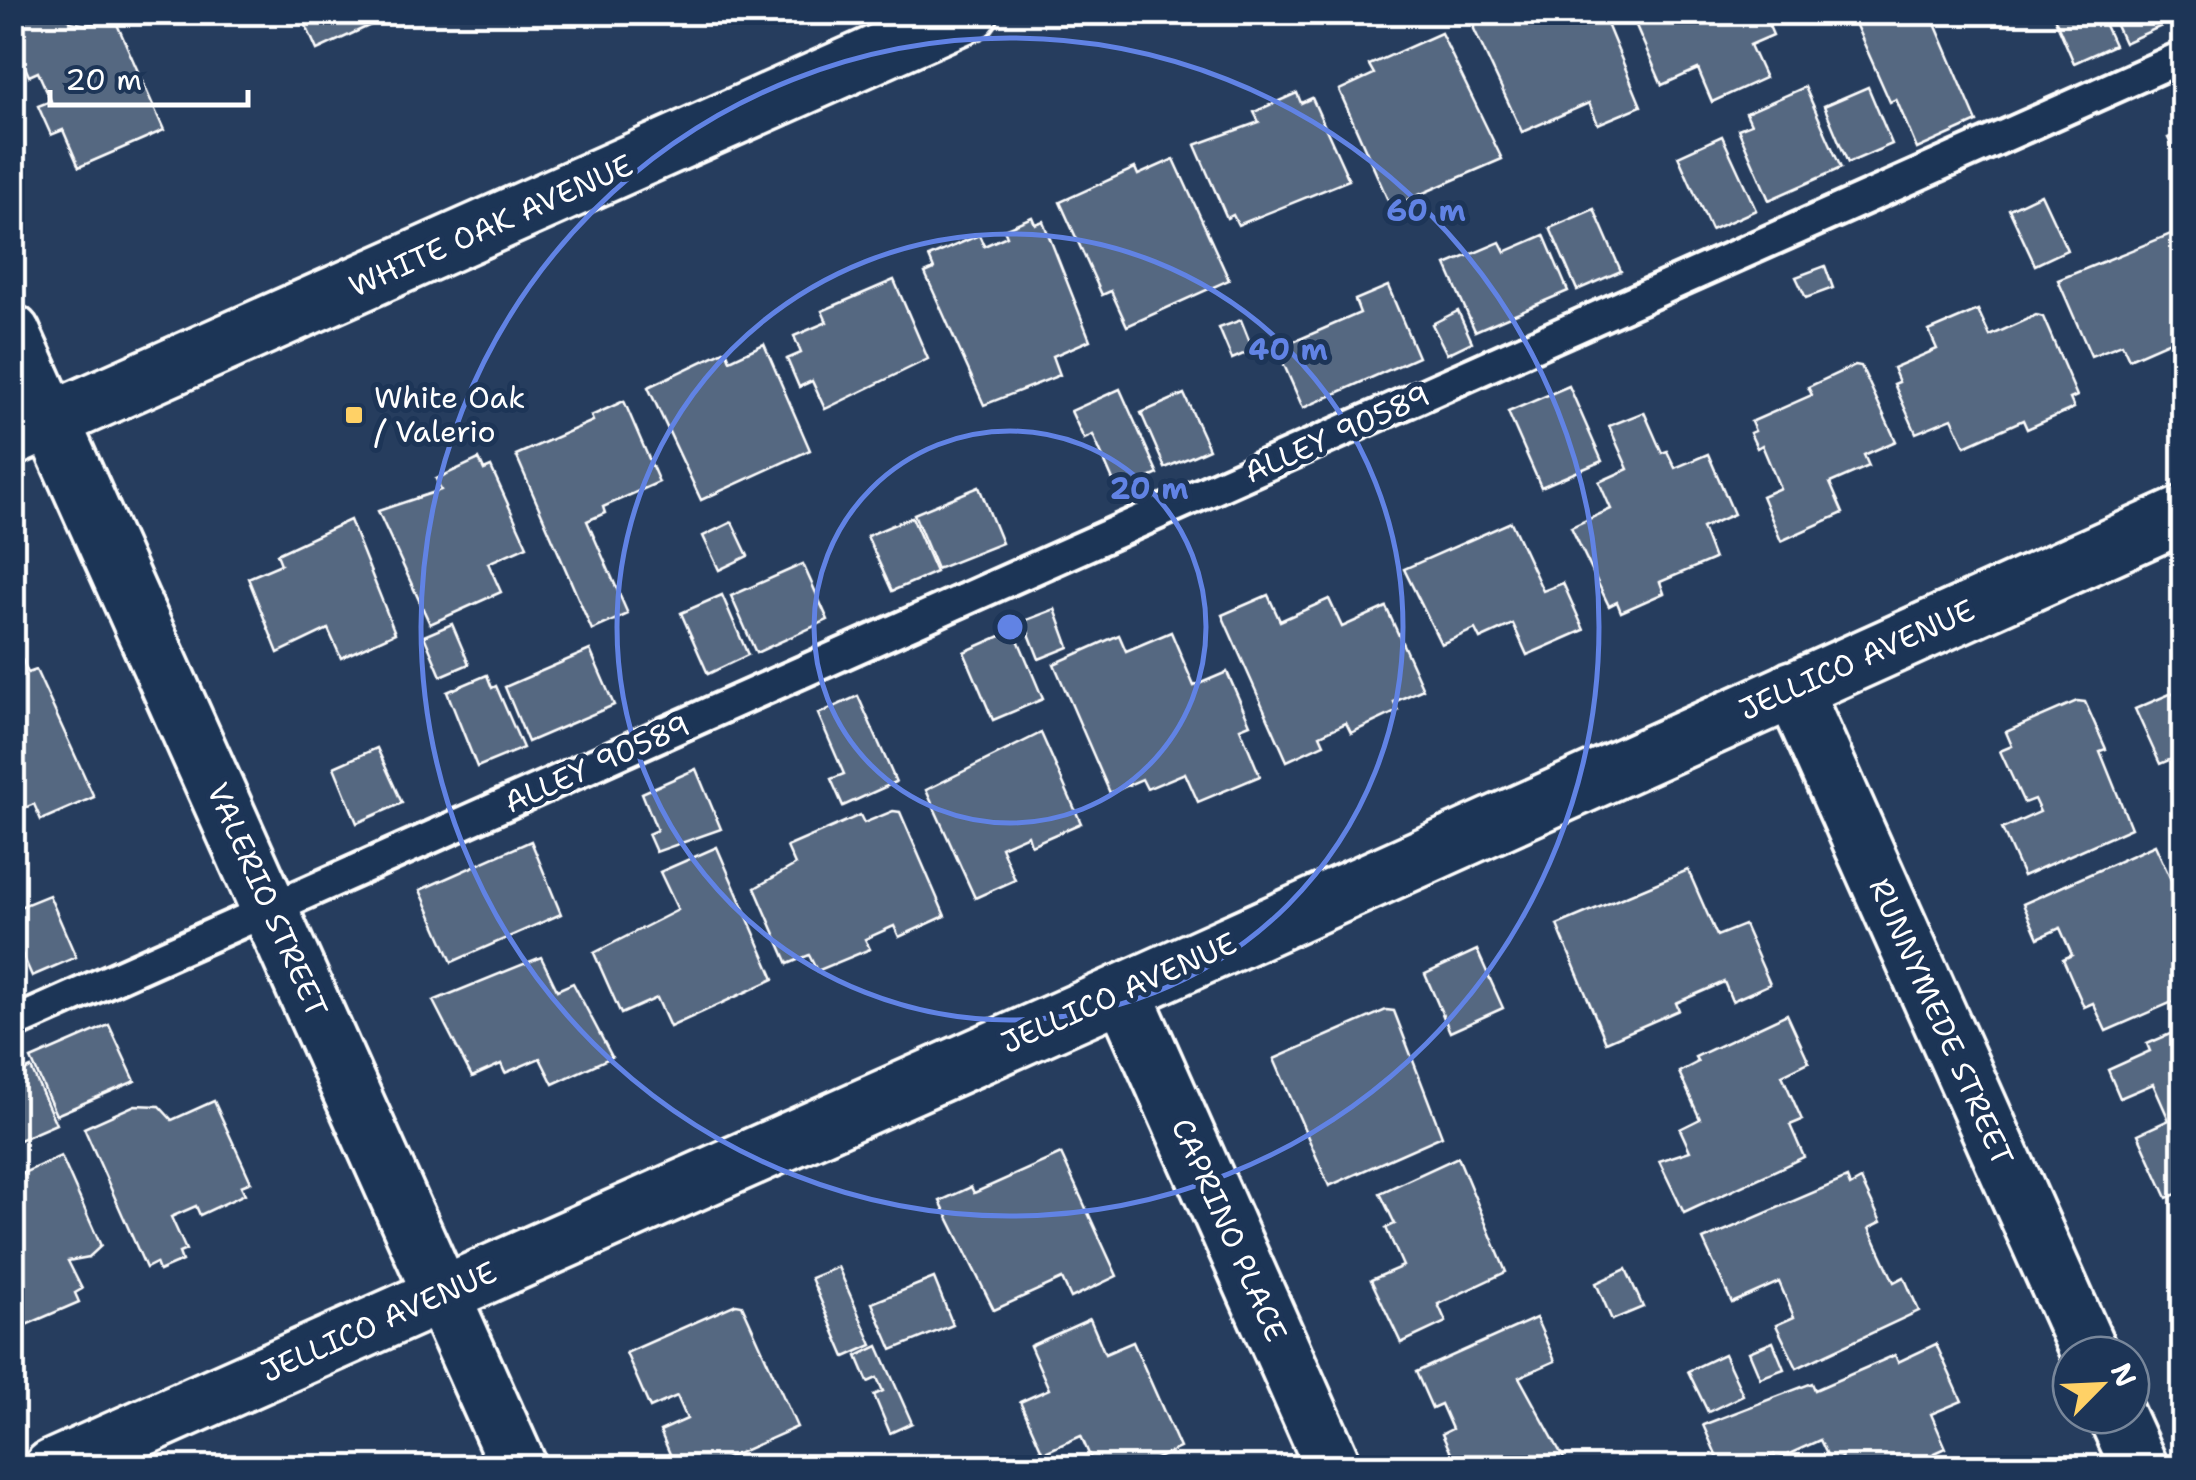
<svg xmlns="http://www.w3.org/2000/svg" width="2196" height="1480" viewBox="0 0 2196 1480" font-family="'Shantell Sans',sans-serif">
	<rect width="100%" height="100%" fill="#263d5e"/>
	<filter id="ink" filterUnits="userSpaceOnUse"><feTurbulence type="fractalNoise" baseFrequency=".01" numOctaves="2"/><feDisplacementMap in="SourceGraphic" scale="20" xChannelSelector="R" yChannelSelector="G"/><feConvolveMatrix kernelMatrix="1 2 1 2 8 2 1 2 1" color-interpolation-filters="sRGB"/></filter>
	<g filter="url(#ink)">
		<g fill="#556781" stroke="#fff" stroke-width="2.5">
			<path d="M12,12H63L71,22L87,25L113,15L164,130L79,167L63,130L51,135L38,106L51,101L38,72L29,76L12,37Z"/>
			<path d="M300,12H386L388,17L317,50Z"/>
			<path d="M1494,12H1602L1641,106L1598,124L1589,103L1522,132L1474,29V21Z"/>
			<path d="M1630,12H1763L1773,35L1750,45L1765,78L1712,102L1698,69L1662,85Z"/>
			<path d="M1850,12H1930L1977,122L1917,149L1896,99L1890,102Z"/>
			<path d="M2052,12H2099L2114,45L2074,63Z"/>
			<path d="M2110,12H2184V16L2124,43Z"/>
			<path d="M1441,33L1502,159L1391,207L1339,90L1374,74L1369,65Z"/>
			<path d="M1805,87L1841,168L1769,200L1738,129L1751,124L1746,113Z"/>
			<path d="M1868,87L1892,144L1848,163L1824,106Z"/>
			<path d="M1297,93L1301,103L1312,98L1349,180L1238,225L1233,215L1227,218L1195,145L1259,122L1254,112Z"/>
			<path d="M2184,131V172L2168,138Z"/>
			<path d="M1722,136L1756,210L1711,230L1678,156Z"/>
			<path d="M1174,159L1229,280L1127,326L1111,291L1102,295L1060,202L1135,168L1138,175Z"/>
			<path d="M2041,194L2067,250L2035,265L2009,209Z"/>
			<path d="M1594,209L1621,271L1577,290L1550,228Z"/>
			<path d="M1032,217L1035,224L1043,221L1090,340L1053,356L1060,375L984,405L925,273L934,269L929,257L979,235L984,246L1007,236L1004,229Z"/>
			<path d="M2183,229L2184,335L2129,359L2122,344L2091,356L2058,280Z"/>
			<path d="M1544,235L1568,291L1475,331L1446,265L1500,242L1505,252Z"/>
			<path d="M1825,266L1833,288L1806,298L1796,277Z"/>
			<path d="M894,280L928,359L825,409L812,381L799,387L787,359L801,353L794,336L827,322L822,311Z"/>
			<path d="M1388,286L1418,357L1303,408L1277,349L1360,313L1355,300Z"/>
			<path d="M1978,310L1990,336L2036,315L2043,317L2077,396L2070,399L2074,408L2027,429L2023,420L1965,446L1952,418L1916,433L1894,384L1899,382L1893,368L1937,349L1929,331Z"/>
			<path d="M1458,311L1472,342L1447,354L1432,324Z"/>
			<path d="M1241,320L1253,350L1232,359L1219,328Z"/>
			<path d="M764,344L810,450L701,500L648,387L726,350L730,360Z"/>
			<path d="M1855,365L1861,366L1896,441L1864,455L1869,466L1830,483L1843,513L1781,541L1762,496L1780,488L1762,445L1757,448L1750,433L1755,431L1751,422L1812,395L1808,387Z"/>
			<path d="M1569,386L1602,461L1541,487L1508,412Z"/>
			<path d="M1120,389L1158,474L1118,492L1093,435L1084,439L1071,411Z"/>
			<path d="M1184,394L1209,449L1165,468L1141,413Z"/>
			<path d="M624,401L659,482L603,507L605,513L587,521L628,614L592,630L516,455L593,421L591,416Z"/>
			<path d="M1644,412L1662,453L1667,451L1675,468L1708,454L1734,514L1702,528L1714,559L1660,582L1664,593L1621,612L1617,602L1609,606L1571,527L1611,509L1599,482L1628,469L1609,426Z"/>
			<path d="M479,459L484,470L491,467L527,546L488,563L501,592L430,624L378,511L441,490L436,479Z"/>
			<path d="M979,487L1002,543L937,569L914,514Z"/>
			<path d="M912,517L936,572L892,591L867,536Z"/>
			<path d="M350,520L395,633L341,658L328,629L278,653L248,578L281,564L277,554Z"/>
			<path d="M732,522L748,556L719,570L703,536Z"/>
			<path d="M1511,522L1543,591L1563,583L1584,630L1527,655L1513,624L1480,639L1475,629L1441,644L1404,569Z"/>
			<path d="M803,564L828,620L756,653L731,596Z"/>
			<path d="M722,595L748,655L708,674L681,613Z"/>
			<path d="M1268,595L1280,621L1329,599L1342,627L1386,607L1423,689L1394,702L1398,711L1351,733L1346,723L1320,735L1324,744L1287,761L1222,615Z"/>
			<path d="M1055,609L1069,647L1039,659L1024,621Z"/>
			<path d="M452,624L469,664L441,676L424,636Z"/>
			<path d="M1014,630L1043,699L993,720L964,652Z"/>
			<path d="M1171,632L1194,686L1227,672L1250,724L1240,728L1260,776L1198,802L1185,773L1147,789L1142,779L1110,793L1054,664L1119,635L1126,651Z"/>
			<path d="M590,650L614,705L528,742L505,687Z"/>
			<path d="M22,659L28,673L36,670L94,797L41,820L34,804L12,813V663Z"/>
			<path d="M487,675L492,688L496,686L523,748L477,767L447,692Z"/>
			<path d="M2184,688V754L2160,764L2135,709Z"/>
			<path d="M858,696L896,782L843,806L831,779L844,774L818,714Z"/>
			<path d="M2077,701L2085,702L2106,749L2100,751L2131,828L2023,876L2002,829L2040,812L2034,799L2024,803L2000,751L2012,746L2006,732Z"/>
			<path d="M1041,733L1081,823L1031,845L1028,835L1001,847L1015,880L975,898L926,790Z"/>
			<path d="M377,748L402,803L357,823L334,767Z"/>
			<path d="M696,769L721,829L656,852L648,834L657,830L642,793Z"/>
			<path d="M893,811L900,812L945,916L899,937L894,926L865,939L870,949L817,971L809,955L788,964L755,888L795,865L787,847L860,815L864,823Z"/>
			<path d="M531,841L561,914L452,962L420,890Z"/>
			<path d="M2155,845L2184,908V997L2106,1031L2093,1003L2084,1007L2063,959L2072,955L2060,928L2038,938L2023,904Z"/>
			<path d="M717,847L774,979L670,1027L657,998L621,1014L594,953L678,910L660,872Z"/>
			<path d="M1688,870L1717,936L1744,925L1770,984L1732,1001L1724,982L1676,1003L1679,1010L1606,1042L1557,925Z"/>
			<path d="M49,895L76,957L32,976L12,931V910Z"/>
			<path d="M1477,950L1503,1008L1450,1032L1425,974Z"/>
			<path d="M541,957L557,990L573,983L612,1057L553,1084L540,1058L505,1073L501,1064L472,1077L433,1001Z"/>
			<path d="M1386,1010L1394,1011L1442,1136L1329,1186L1274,1059Z"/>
			<path d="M1787,1014L1809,1062L1782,1075L1802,1120L1790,1125L1804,1157L1684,1213L1659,1161L1690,1151L1680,1129L1700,1119L1679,1072L1698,1062L1695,1057Z"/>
			<path d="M109,1025L135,1081L56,1115L31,1059Z"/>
			<path d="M2184,1028V1191L2167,1198L2138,1134L2169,1120L2153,1084L2120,1098L2108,1070L2150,1051L2147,1044Z"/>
			<path d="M31,1068L56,1124L12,1143V1076Z"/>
			<path d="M214,1101L251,1182L241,1186L245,1194L200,1215L196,1206L171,1217L186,1250L179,1253L182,1261L159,1271L156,1263L146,1268L84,1128L135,1105L159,1106L172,1120Z"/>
			<path d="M1061,1154L1117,1276L1071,1298L1062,1279L994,1310L940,1201L971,1187L974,1193Z"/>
			<path d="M61,1156L101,1246L89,1257L68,1261L82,1289L75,1293L79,1302L12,1331V1178Z"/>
			<path d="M1458,1157L1506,1272L1438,1304L1446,1322L1401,1343L1371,1280L1403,1266L1386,1228L1395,1224L1380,1193Z"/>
			<path d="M1847,1178L1850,1186L1861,1180L1881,1222L1869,1228L1894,1282L1904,1277L1919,1311L1797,1368L1776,1325L1794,1317L1779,1282L1732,1303L1703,1240Z"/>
			<path d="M838,1267L872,1345L845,1357L811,1278Z"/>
			<path d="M1626,1269L1643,1307L1612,1320L1596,1283Z"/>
			<path d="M934,1278L953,1325L892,1350L872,1303Z"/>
			<path d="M736,1304L742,1305L797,1427L705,1468H676L660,1431L687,1419L677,1396L650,1408L626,1353Z"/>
			<path d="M1536,1318L1555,1361L1519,1377L1569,1468H1458L1442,1434L1452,1429L1441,1404L1432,1408L1416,1372Z"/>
			<path d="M1090,1319L1105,1354L1133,1342L1180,1448L1137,1468H1095L1081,1436L1043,1453L1020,1402L1049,1389L1030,1346Z"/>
			<path d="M1773,1342L1784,1369L1760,1378L1749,1352Z"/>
			<path d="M1936,1344L1962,1401L1931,1414L1946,1448L1935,1453L1941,1468H1845L1841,1458L1831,1463L1820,1440L1776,1460L1774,1455L1747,1468H1722L1703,1425L1812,1383L1815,1390L1895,1355L1898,1362Z"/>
			<path d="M878,1346L912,1423L890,1433L874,1395L883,1391L877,1378L868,1382L857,1356Z"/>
			<path d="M1724,1354L1743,1395L1708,1412L1688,1371Z"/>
		</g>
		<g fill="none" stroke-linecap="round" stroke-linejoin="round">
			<g stroke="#fff" stroke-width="38">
				<path id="service" d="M12,1024L2184,56"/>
			</g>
			<g stroke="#fff" stroke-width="62">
				<g id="minor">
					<path d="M1793,689L2090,1355"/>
					<path d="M1123,992L1334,1468"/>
					<path d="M2116,1415L2140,1468"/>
					<path d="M52,1468L1123,992L2184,514"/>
				</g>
			</g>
			<g stroke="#fff" stroke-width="62">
				<path id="tertiary" d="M12,333L519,1468"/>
			</g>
			<g stroke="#fff" stroke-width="62">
				<path id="primary" d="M12,438L970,12"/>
			</g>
			<use href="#service" stroke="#1d3557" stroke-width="30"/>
			<use href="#minor" stroke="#1d3557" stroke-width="55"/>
			<use href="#tertiary" stroke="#1d3557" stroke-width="55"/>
			<use href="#primary" stroke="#1d3557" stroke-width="55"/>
		</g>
	</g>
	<g fill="none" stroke="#6183e4" stroke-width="5">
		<circle cx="1010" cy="627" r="196"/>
		<circle cx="1010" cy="627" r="393"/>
		<circle cx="1010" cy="627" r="589"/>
	</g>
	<rect fill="#ffd166" stroke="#1d3557" stroke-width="4" x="344" y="405" width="20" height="20" rx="5"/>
	<g text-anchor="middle" stroke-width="10" stroke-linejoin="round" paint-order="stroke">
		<g font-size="30" fill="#fff" stroke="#1d3557">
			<text transform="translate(491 226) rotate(-24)" y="10">WHITE OAK AVENUE</text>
			<text transform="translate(1337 434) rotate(-24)" y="10">ALLEY 90589</text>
			<text transform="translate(1857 660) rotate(-24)" y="10">JELLICO AVENUE</text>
			<text transform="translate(597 764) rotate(-24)" y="10">ALLEY 90589</text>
			<text transform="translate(267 900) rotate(66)" y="10">VALERIO STREET</text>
			<text transform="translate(1119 993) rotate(-24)" y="10">JELLICO AVENUE</text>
			<text transform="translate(1941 1022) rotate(66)" y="10">RUNNYMEDE STREET</text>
			<text transform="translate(1229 1230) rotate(66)" y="10">CAPRINO PLACE</text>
			<text transform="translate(379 1322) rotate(-24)" y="10">JELLICO AVENUE</text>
		</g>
		<g font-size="30" fill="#fff" stroke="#1d3557" text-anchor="start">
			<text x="374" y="408">White Oak<tspan x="374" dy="34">/ Valerio</tspan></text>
		</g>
	</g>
	<circle cx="1010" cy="627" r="15" fill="#6183e4" stroke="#1d3557" stroke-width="5"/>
	<g font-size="30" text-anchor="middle" font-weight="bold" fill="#6183e4" stroke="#1d3557" stroke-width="10" stroke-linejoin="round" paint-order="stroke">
		<text x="1426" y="221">60 m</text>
		<text x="1288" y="360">40 m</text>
		<text x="1149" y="499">20 m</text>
	</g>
	<rect width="2196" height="1480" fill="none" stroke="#1d3557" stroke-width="50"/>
	<rect x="25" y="25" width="2146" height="1430" fill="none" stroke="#fff" stroke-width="4" filter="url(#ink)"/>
	<g transform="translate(2101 1385) rotate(66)"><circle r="48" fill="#1d3557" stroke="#77869a" stroke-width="2.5"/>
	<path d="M0-8L18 38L0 25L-18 38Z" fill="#ffd166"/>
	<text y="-15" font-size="28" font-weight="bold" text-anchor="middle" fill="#ffffff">N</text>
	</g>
	<path d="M50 90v15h198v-15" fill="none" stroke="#ffffff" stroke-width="5"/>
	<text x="65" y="90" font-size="30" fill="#ffffff" stroke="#1d3557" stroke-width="8" paint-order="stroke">20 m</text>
</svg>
